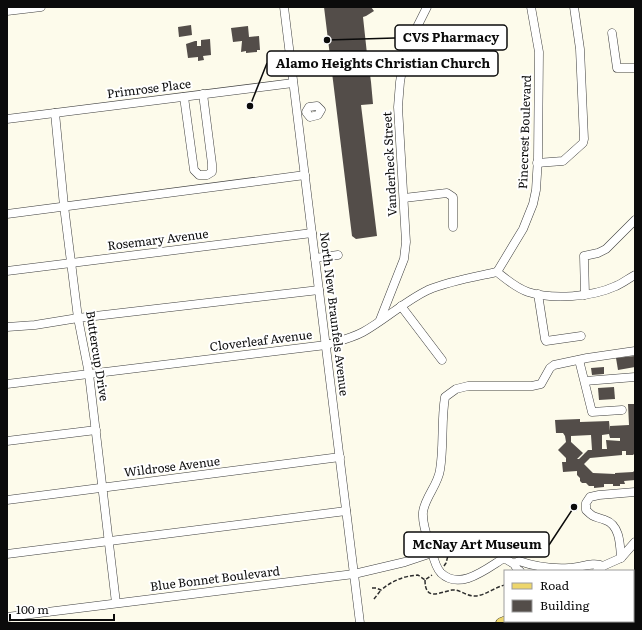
<svg xmlns="http://www.w3.org/2000/svg" width="642" height="630" viewBox="0 0 642 630" font-family="Literata,serif">
	<rect width="100%" height="100%" fill="#fdfbeb"/>
	<g fill="#534d49" fill-rule="evenodd">
		<path d="M324,7H371L374,11L366,16L363,17L367,54L355,55V61L368,60L371,82L373,104L361,105L377,236L356,239L352,236Z"/>
		<path d="M191,25L192,35L179,37L178,27Z"/>
		<path d="M248,26L249,37L259,36L260,50H257V52L246,53V51L241,52L242,41L233,42L231,28Z"/>
		<path d="M210,39L211,55L203,56L204,60L198,61V57L188,58L186,44L195,41H197V46H201V40Z"/>
		<path d="M635,356V367L618,370L616,358Z"/>
		<path d="M604,367V374L592,375L591,368Z"/>
		<path d="M614,387L615,399L599,400L598,388Z"/>
		<path d="M628,404H635V453L633,455H626V451H622V455L590,458L584,464L593,473L615,474V473L633,472L635,470V480L624,481L625,484H620V486H613V484H604V487L594,488V486H589L586,483H582L580,481V478L577,475V471L563,472L562,462H566V458L558,450L566,442L565,436L563,433H556L555,420L580,419V422L609,421L610,431V426L629,425ZM609,434L610,438H620V441L606,440L607,449H602V435ZM591,435L592,450H588L579,459H577L583,453L571,442V436Z"/>
	</g>
	<g fill="none" stroke-linecap="round" stroke-linejoin="round">
		<g stroke="#3e3e3e" stroke-width="9">
			<g id="minor">
				<path d="M284,7L360,623"/>
				<path d="M7,11L41,7"/>
				<path d="M612,33L617,68H635"/>
				<path d="M184,97L194,170L199,175H207L212,172V164L203,94"/>
				<path d="M317,106L321,110L318,115L310,117L306,112L309,107Z"/>
				<path d="M55,113L64,206L78,318L89,374L116,603"/>
				<path d="M7,119L293,83"/>
				<path d="M537,163L563,161L583,143L584,139L580,49L574,7"/>
				<path d="M404,198L447,193L453,197V227"/>
				<path d="M7,214L305,175"/>
				<path d="M315,258L338,255"/>
				<path d="M7,271L312,233"/>
				<path d="M497,272L523,229L533,204L536,190L538,158L539,52L531,7"/>
				<path d="M538,294L545,339L546,341L581,336"/>
				<path d="M585,295L584,256L598,253L606,249L635,220"/>
				<path d="M401,306L442,360"/>
				<path d="M380,320L404,259L406,242L398,107L400,82L402,70L409,43L427,7"/>
				<path d="M7,327L35,325L78,318L319,290"/>
				<path d="M579,360L592,412L622,410"/>
				<path d="M585,381L635,377"/>
				<path d="M7,384L326,345C339,341 352,338 363,332C386,319 405,301 428,290C449,281 474,277 497,272C506,279 516,288 528,292C553,300 592,297 616,286C623,283 629,278 635,275"/>
				<path d="M7,441L96,430"/>
				<path d="M7,500L340,457"/>
				<path d="M7,554L346,511"/>
				<path d="M621,558C620,544 620,525 605,520C594,516 594,518 586,510V503L590,497L599,495L635,492"/>
				<path d="M514,564L519,561C536,567 551,569 569,568C580,568 593,561 603,566"/>
				<path d="M520,571L517,569L514,564L504,558C486,569 460,591 441,573C435,567 433,556 431,548C427,536 422,524 423,512C425,497 438,485 440,470C444,446 441,421 445,397L456,389L468,386H532L541,384L550,368L554,365L587,358L635,351"/>
				<path d="M597,571L600,570L603,566L621,558L635,542"/>
				<path d="M7,617L354,574L405,562L432,553"/>
				<path d="M596,623L613,621L615,623"/>
			</g>
		</g>
		<g stroke="#1c1c1c" stroke-width="11">
			<g id="major">
				<path d="M633,592H635"/>
				<path d="M633,603H635"/>
				<path d="M501,623L506,621"/>
				<path d="M533,623L539,621"/>
			</g>
		</g>
		<g stroke="#2d2d2d" stroke-width="1.5" stroke-dasharray="4 2" stroke-linecap="butt">
			<path d="M444,566L446,563L453,537"/>
			<path d="M425,580C425,602 440,592 452,590C460,589 467,597 476,596C486,595 495,587 505,585"/>
			<path d="M372,588H376L381,590C392,581 403,576 418,575L425,580L432,575"/>
			<path d="M374,599L381,590"/>
		</g>
		<use href="#minor" stroke="#fff" stroke-width="8"/>
		<use href="#major" stroke="#edd66c" stroke-width="10"/>
	</g>
	<g text-anchor="middle" stroke-width="4" stroke-linejoin="round" paint-order="stroke">
		<g font-size="12" fill="#0b0b0b" stroke="#fff">
			<text transform="translate(149 89) rotate(-7)" y="4">Primrose Place</text>
			<text transform="translate(525 132) rotate(-88)" y="4">Pinecrest Boulevard</text>
			<text transform="translate(390 164) rotate(-93)" y="4">Vanderheck Street</text>
			<text transform="translate(158 240) rotate(-7)" y="4">Rosemary Avenue</text>
			<text transform="translate(334 314) rotate(83)" y="4">North New Braunfels Avenue</text>
			<text transform="translate(261 341) rotate(-7)" y="4">Cloverleaf Avenue</text>
			<text transform="translate(97 356) rotate(81)" y="4">Buttercup Drive</text>
			<text transform="translate(172 467) rotate(-7)" y="4">Wildrose Avenue</text>
			<text transform="translate(215 579) rotate(-7)" y="4">Blue Bonnet Boulevard</text>
		</g>
	</g>
	<path fill="none" stroke="#0b0b0b" stroke-width="1.5" d="M327 40L395 38M250 106L267 63M574 507L549 545"/>
	<g fill="#0b0b0b" stroke="#fff" stroke-width="1.5">
		<circle cx="327" cy="40" r="4"/>
		<circle cx="250" cy="106" r="4"/>
		<circle cx="574" cy="507" r="4"/>
	</g>
	<g fill="#fff" stroke="#0b0b0b" stroke-width="1.5">
		<rect x="395" y="25" width="112" height="25" rx="4"/>
		<rect x="267" y="51" width="231" height="25" rx="4"/>
		<rect x="404" y="532" width="145" height="25" rx="4"/>
	</g>
	<g font-size="13" text-anchor="middle" font-weight="bold" fill="#0b0b0b">
		<text x="451" y="42">CVS Pharmacy</text>
		<text x="383" y="68">Alamo Heights Christian Church</text>
		<text x="477" y="549">McNay Art Museum</text>
	</g>
	<rect width="642" height="630" fill="none" stroke="#0b0b0b" stroke-width="16"/>
	<rect x="504" y="570" width="130" height="52" fill="#ffffff" stroke="#9d9d9d"/>
	<rect x="512" y="583" width="20" height="6" fill="#edd66c" stroke="#9d9d9d"/>
	<text x="540" y="590" font-size="12" fill="#0b0b0b">Road</text>
	<rect x="512" y="600" width="20" height="12" fill="#534d49" stroke="#9d9d9d"/>
	<text x="540" y="610" font-size="12" fill="#0b0b0b">Building</text>
	<path d="M10 614v6h104v-6" fill="none" stroke="#0b0b0b" stroke-width="2"/>
	<text x="16" y="614" font-size="12" fill="#0b0b0b" stroke="#ffffff" stroke-width="3" paint-order="stroke">100 m</text>
</svg>
